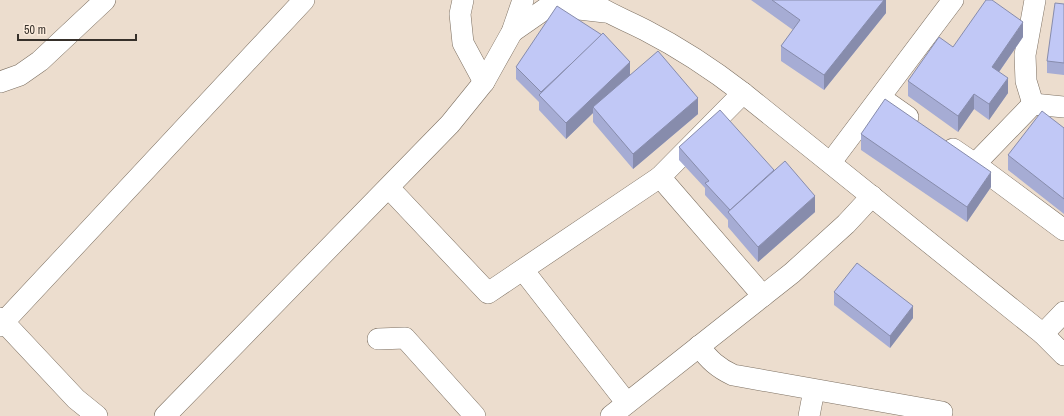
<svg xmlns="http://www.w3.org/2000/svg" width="1064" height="416" viewBox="0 0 1064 416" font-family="'Archivo Narrow',sans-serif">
	<rect width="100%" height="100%" fill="#ecddce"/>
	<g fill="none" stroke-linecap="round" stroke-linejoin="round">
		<g stroke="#7d7062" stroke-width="22">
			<g id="minor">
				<path d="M463,0L460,14L463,43L484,82"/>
				<path d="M588,0C606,13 626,20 645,30C680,48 712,69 743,93L1043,334L1064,355"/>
				<path d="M551,8L579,9L605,12"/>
				<path d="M512,32L545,9"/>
				<path d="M0,82L20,75L40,61L105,0"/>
				<path d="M743,93L660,177L763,296"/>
				<path d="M881,98L908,117"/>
				<path d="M1033,104L1026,81L1025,55L1035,0"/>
				<path d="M953,149L975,164L1033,104L1064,107"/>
				<path d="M831,162L953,0"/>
				<path d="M975,164L1064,230"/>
				<path d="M389,188L488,293L660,177"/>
				<path d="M523,270L626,402"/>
				<path d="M0,318L76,399L97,416"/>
				<path d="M0,326L304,0"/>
				<path d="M1043,334L1064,312"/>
				<path d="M378,339L405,338L475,416"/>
				<path d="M699,346C709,360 718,368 733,375L942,412"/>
				<path d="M165,416L450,124L484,82L512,32L523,0"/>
				<path d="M611,416L792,273L846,224L872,196"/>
				<path d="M809,416L814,390"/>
			</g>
		</g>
		<use href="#minor" stroke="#fff" stroke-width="21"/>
	</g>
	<g fill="#a6acd4">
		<path d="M751,0H886V13L824,90L781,61V46L793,30Z"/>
		<path d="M1064,4V75L1047,73V61Z"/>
		<path d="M1023,37L999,72L1008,93L989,120L974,109L958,132L908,96V81L953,47Z"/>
		<path d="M516,67L630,74L698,114L633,169L593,122V113L566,139L539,110V102L516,79Z"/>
		<path d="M1064,128V214L1008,170V155Z"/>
		<path d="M861,134L991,187L967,222L861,150Z"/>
		<path d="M679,147L774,170L815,212L758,262L728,227V220L705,195V188L679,160Z"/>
		<path d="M834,292L913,318L890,348L834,305Z"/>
	</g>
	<g fill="#878cac">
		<path d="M884,0H886V13L824,90V75Z"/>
		<path d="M1023,22V37L992,82V67Z"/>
		<path d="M630,62V77L593,107V113L566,139V123Z"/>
		<path d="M1008,78V93L989,120V104Z"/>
		<path d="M974,94V109L958,132V116Z"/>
		<path d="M698,98V114L633,169V154Z"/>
		<path d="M991,172V187L967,222V207Z"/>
		<path d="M815,196V212L758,262V247Z"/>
		<path d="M913,306V318L890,348V336Z"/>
	</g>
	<g fill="#c1c8f6" stroke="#878cac">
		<path d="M772,0H884L824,75L781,46L800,20Z"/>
		<path d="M986,0H992L1023,22L992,67L1008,78L989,104L974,94L958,116L908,81L939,37L953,47Z"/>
		<path d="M1055,3L1064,4V63L1047,61Z"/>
		<path d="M557,6L602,35L541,92L516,67Z"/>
		<path d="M603,33L630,62L566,123L539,95Z"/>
		<path d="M658,51L698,98L633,154L593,107Z"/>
		<path d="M885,99L991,172L967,207L861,134Z"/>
		<path d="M720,110L774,170L730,210L705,183L709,181L679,147Z"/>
		<path d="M1042,111L1064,128V199L1008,155Z"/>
		<path d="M785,161L815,196L758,247L728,212Z"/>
		<path d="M857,263L913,306L890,336L834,292Z"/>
	</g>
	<path d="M18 34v6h118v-6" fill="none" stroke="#36302a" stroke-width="2"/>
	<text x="24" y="34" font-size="12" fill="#36302a" stroke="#faeadb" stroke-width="3" paint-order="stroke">50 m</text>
</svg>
